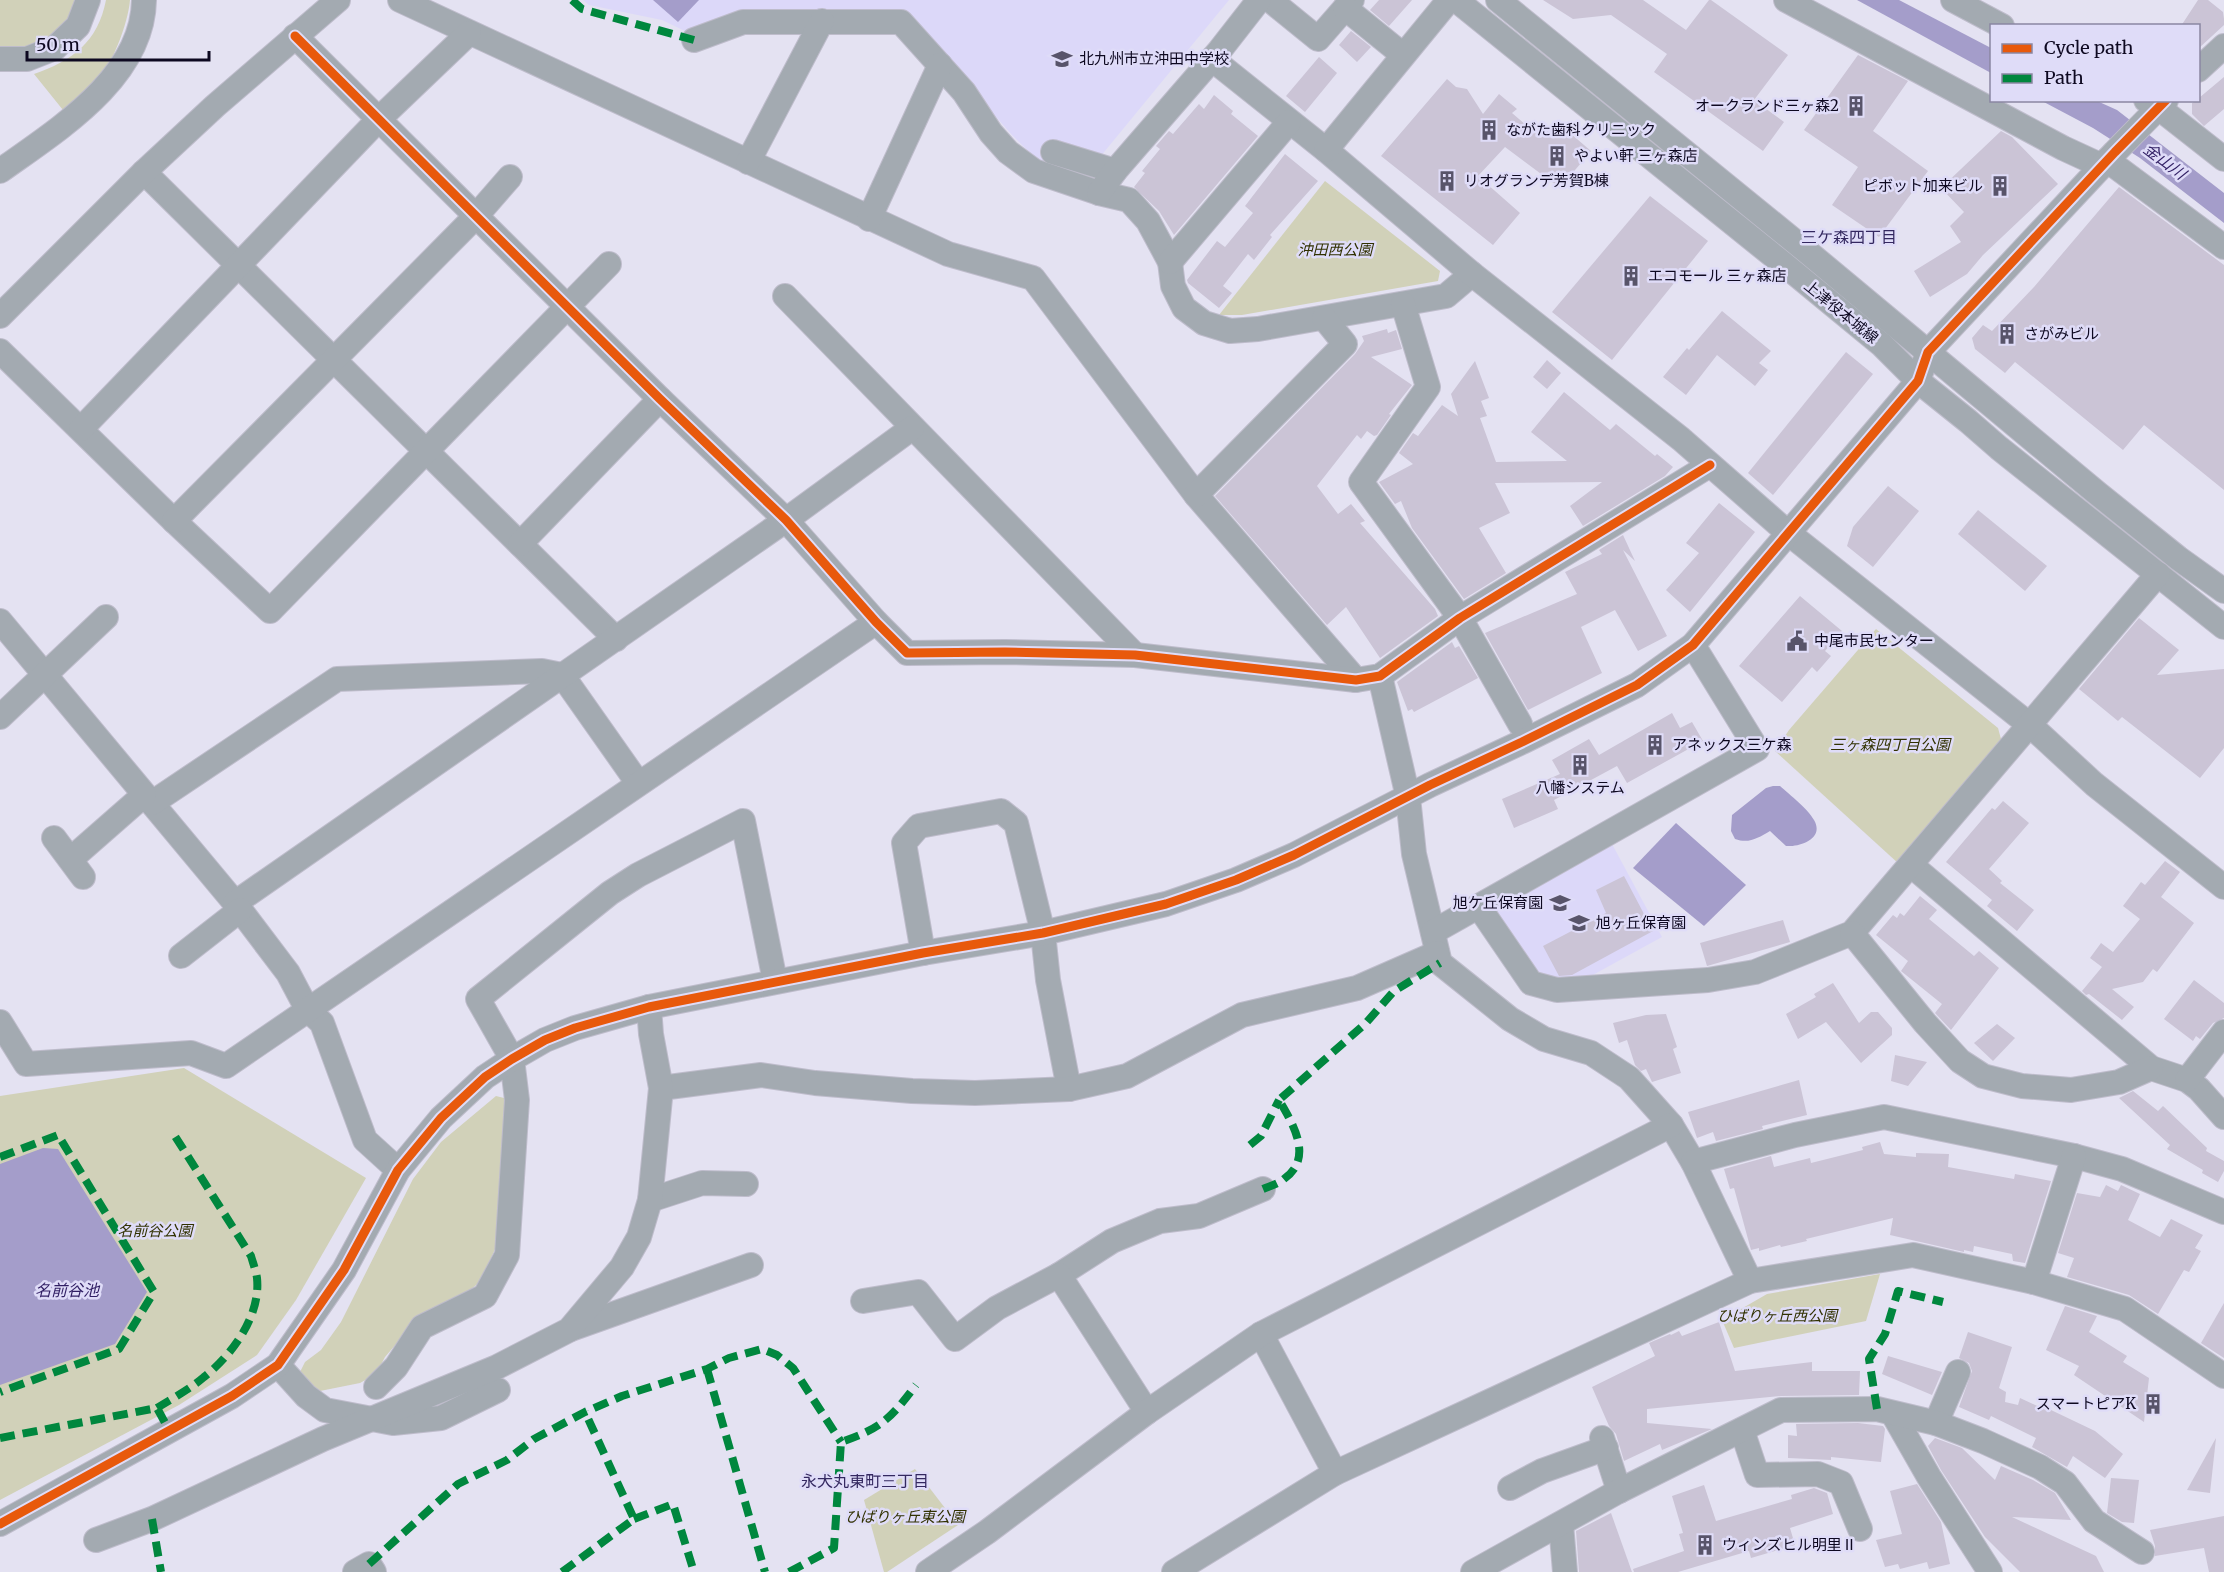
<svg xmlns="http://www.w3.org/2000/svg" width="2224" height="1572" viewBox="0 0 2224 1572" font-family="Merriweather,'Noto Sans JP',serif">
	<rect width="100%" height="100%" fill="#e4e2f2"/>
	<g fill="#dcd8f9">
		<path d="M583,0H1229L1100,157L1079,155L1067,173L1039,162L1011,134L970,87L904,16L820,10L746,13L687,32L662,20L589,5Z"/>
		<path d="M1612,844L1662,937L1580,982L1535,973L1495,909Z"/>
	</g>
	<g fill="#d1d1b9">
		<path d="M0,0H78C58,39 44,48 0,48Z"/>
		<path d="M106,0H130C128,24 112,65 96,83C86,93 74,101 63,110L34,74C72,61 98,42 106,0Z"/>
		<path d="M1325,181L1440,271L1438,281L1242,315H1219Z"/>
		<path d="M1876,629L1998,728L2001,739L1899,864L1775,751L1789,730Z"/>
		<path d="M184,1068L366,1178L296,1300L257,1355L179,1405L0,1500V1096Z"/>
		<path d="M496,1096L508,1099L496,1247L480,1282L452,1304L419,1317L385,1357L376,1374L360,1383L315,1392L299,1374L305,1362L321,1350L341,1322L413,1179L441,1142Z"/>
		<path d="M1880,1274L1866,1321L1734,1348L1722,1320L1767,1294Z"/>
		<path d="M915,1469L958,1525L887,1572H884L864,1500Z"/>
	</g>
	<g fill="#a49dca">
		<path d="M653,0H699L678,22Z"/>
		<path d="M1857,0H1899L1991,48V73Z"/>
		<path d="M2042,101H2097L2117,110L2224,193V223L2140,158L2093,128Z"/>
		<path d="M1773,786H1780C1790,795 1808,809 1814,820C1825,839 1799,847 1786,846L1770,831C1758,838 1749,844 1735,839L1731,831L1732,815L1766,788Z"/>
		<path d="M1676,823L1746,885L1704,926L1633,868Z"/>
		<path d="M43,1148L58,1149L147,1292L115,1344L0,1385V1164Z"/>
	</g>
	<g fill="#cbc4d6">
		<path d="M1379,0H1412L1389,26L1370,10Z"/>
		<path d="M1543,0H1643L1686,30L1709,0H1711L1788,55L1754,100L1784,122L1763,151L1654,72L1667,54L1611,15L1573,19Z"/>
		<path d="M2198,0H2208L2223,12L2224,19V25L2199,48V26H2181Z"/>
		<path d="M1351,31L1371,47L1357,62L1339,45Z"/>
		<path d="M1858,55L1908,81L1873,131L1928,171L1879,237L1832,205L1858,167L1804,130Z"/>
		<path d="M1319,57L1337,73L1305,112L1286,96Z"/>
		<path d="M2224,77V109L2204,126L2192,114V103L2199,100V98Z"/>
		<path d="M1447,79L1456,87L1467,89L1483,114L1499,94L1517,109L1512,113L1541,138L1556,121L1591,151L1560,188L1505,147L1478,176L1520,213L1493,245L1381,156Z"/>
		<path d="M1214,95L1233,111L1231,114L1258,136L1174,235L1159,211L1134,187L1145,173L1142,171L1160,149L1156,146L1169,131L1173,134L1199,104L1204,109Z"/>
		<path d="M2001,131L2012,137L2058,184L1983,255L1967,274L1930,297L1914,271L1961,242L1950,226L1964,212L1941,188Z"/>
		<path d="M1285,154L1318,181L1270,235L1272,237L1254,260L1248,254L1223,286L1232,293L1219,308L1188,283L1187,280L1217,241L1225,247L1253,213L1245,206Z"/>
		<path d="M2119,187L2224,265V490L2144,425L2123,450L2015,362L2005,373L1975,349L1972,338L1983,325L1992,331L2034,287Z"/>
		<path d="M1650,196L1708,241L1612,360L1552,312Z"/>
		<path d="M1722,311L1771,351L1759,363L1768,370L1755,386L1717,355L1686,395L1663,377L1687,348L1689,350Z"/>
		<path d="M1387,329L1388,333L1396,330L1402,349L1371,357L1412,385L1389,414L1391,415L1377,435L1374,436L1367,431L1361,439L1357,435L1317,486L1338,514L1351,504L1365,521L1360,523L1435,609L1438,616L1380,658L1346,607L1327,625L1215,496L1355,354L1364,341L1362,336Z"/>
		<path d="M1846,352L1873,374L1773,495L1748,473Z"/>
		<path d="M1547,360L1561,373L1547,389L1533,377Z"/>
		<path d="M1475,361L1489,398L1481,401L1487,416L1480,418L1496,462L1567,461L1531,432L1564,392L1610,430L1616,424L1655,456L1657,454L1673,467L1665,476L1583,526L1570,506L1602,482L1495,483L1510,513L1479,528L1506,573L1464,599L1412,528L1401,501L1395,504L1379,482L1413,464L1399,453L1413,433L1418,436L1442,405L1458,416L1451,394Z"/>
		<path d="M1888,486L1919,511L1873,567L1847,546L1853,527Z"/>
		<path d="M1719,503L1755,532L1690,612L1666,590L1699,553L1686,543Z"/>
		<path d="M1978,510L2047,566L2025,591L1958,534Z"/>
		<path d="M1623,535L1635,561L1623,550L1667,636L1638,651L1615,610L1581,627L1602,673L1528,710L1485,633L1577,594L1565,572L1602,554L1599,550Z"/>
		<path d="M1800,596L1842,631L1825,651L1831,656L1817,672L1812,667L1782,702L1739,666Z"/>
		<path d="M2139,618L2179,650L2157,675L2224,669V748L2200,778L2122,717L2118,721L2079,689Z"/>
		<path d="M1452,642L1455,648L1459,646L1478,678L1414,712L1412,709L1408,711L1397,682Z"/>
		<path d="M1672,713L1680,728L1692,722L1703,741L1627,783L1617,766L1554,800L1558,809L1514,828L1502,799L1560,774L1552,760L1589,739L1599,755Z"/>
		<path d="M2003,801L2029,823L1989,869L2002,881L2000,883L2034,910L2017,931L1987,906L1992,900L1946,862L1992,808L1995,810Z"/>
		<path d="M2165,861L2180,872L2161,897L2194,923L2157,972L2153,969L2143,982L2112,989L2134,1007L2122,1020L2089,994L2086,995L2082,991L2102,967L2090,958L2101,943L2113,952L2140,919L2123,906L2141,882L2145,885Z"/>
		<path d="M1624,876L1653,931L1572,975L1559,976L1543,946L1606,913L1596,890Z"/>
		<path d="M1920,896L1937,910L1929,919L1974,956L1979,951L1999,968L1951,1030L1935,1013L1942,1004L1901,971L1908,961L1876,935L1893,915L1897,918L1900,913L1904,916Z"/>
		<path d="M1783,920L1790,942L1707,966L1700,943Z"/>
		<path d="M2194,980L2224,1003V1018L2213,1023L2200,1039L2196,1036L2193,1041L2164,1019Z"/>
		<path d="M1833,983L1859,1023L1871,1012H1878L1892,1028V1035L1861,1063L1826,1022L1798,1039L1786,1014L1816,997L1814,994Z"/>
		<path d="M1666,1014L1677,1047L1673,1049L1681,1073L1652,1082L1646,1069L1641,1071L1635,1065L1627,1040L1619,1043L1613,1023L1646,1015Z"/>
		<path d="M1997,1024L2015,1038L1993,1061L1974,1043Z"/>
		<path d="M1895,1055L1927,1062L1908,1086L1891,1081Z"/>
		<path d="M1799,1080L1807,1115L1762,1126L1763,1129L1716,1141L1713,1132L1697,1138L1688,1112Z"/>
		<path d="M2133,1091L2158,1111L2163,1106L2207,1148L2206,1151L2224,1161V1171L2218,1182L2202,1173L2203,1170L2167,1149L2170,1145L2119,1098Z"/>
		<path d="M1880,1142L1884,1154L1916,1157V1153L1949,1154L1948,1167L2014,1179L2015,1174L2051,1181L2025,1263L2013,1261L2012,1254L1974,1246L1973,1252L1964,1250V1252L1890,1235L1893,1218L1806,1239L1807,1241L1781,1247L1780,1245L1759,1251V1248L1751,1250L1734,1188L1730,1189L1724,1169L1771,1156L1774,1167L1810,1158L1811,1163L1863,1150L1862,1147Z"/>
		<path d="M2106,1185L2118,1191L2121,1185L2140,1194L2128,1220L2160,1237L2171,1219L2203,1235L2195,1248L2201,1251L2189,1272L2184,1270L2158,1314L2129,1295L2067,1277L2074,1258L2058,1253L2077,1193L2100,1197Z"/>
		<path d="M2224,1303V1358L2201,1343Z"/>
		<path d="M2065,1306L2097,1316L2089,1332L2127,1356L2123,1362L2149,1378L2144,1422L2074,1375L2079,1366L2046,1350Z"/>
		<path d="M1719,1322L1735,1371L1812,1362V1371H1860L1859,1395L1781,1396L1647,1409V1423L1712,1429L1662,1450L1660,1444L1624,1461L1616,1434L1609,1426L1592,1387L1655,1356L1649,1343L1670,1334L1671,1335L1679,1331L1682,1336Z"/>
		<path d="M1968,1332L2012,1347L1999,1388L2006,1392L2005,1402L2018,1405L2020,1398L2050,1412L2051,1410L2095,1431L2123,1454L2105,1478L2073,1456L2067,1467L2032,1447L2036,1438L1991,1416L1989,1420L1959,1407L1972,1371L1969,1363L1959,1358Z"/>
		<path d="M1888,1356L1942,1372L1932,1395L1882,1374Z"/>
		<path d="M1858,1423L1883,1426L1885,1429L1881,1462L1831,1457V1460L1788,1458V1435L1797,1436L1796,1424Z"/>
		<path d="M1935,1438L1962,1448L1995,1480L2001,1466L2033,1480L2055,1493L2071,1520L2012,1517L2096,1556L2104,1572H2020L1985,1537L1941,1470L1928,1446Z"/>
		<path d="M2216,1438L2210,1493L2187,1490Z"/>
		<path d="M2111,1478L2139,1480L2134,1523L2122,1522L2107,1513Z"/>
		<path d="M1917,1484L1941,1522L1950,1564L1929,1569L1927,1562L1900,1569L1898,1564L1885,1567L1876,1540L1902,1534L1890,1491Z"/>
		<path d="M1704,1485L1716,1521L1792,1499L1791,1495L1814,1488L1827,1493L1833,1514L1790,1528L1795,1545L1751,1558L1749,1551L1678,1572H1634L1633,1569L1684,1551L1679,1534L1683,1533L1672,1496Z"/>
		<path d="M1611,1513L1632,1572H1579L1576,1531Z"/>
		<path d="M2224,1516V1572H2209L2204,1548L2155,1556V1546L2150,1530Z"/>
	</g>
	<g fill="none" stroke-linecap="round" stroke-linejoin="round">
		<g stroke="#bebccb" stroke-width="26">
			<g id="minor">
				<path d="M400,0L948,254L1033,278L1196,495L1356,680"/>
				<path d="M1270,0L1318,39L1352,0"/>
				<path d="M1456,0L1786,266L1882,345L1918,381L1968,421L1999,448L2224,627"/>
				<path d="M1498,0L1804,249L2097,493L2178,558L2224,591"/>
				<path d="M1786,0L2063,148L2102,166"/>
				<path d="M1953,0L2002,26"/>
				<path d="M1345,8L1403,55"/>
				<path d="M295,36L660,399L786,520L876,622L907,653L1005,652L1135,655L1356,680L1380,676L1460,618L1710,465"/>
				<path d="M694,40L743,22H901L964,92L991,133L1008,152L1034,171L1099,193L1129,200L1148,221L1170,262L1173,286L1184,308L1204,323L1230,331L1258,329L1446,296L1472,274"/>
				<path d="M0,59H27L55,48L78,26L88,0"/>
				<path d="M1212,59L1326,150L1472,274L1681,439L1787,532L2031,726L2094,784L2224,887"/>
				<path d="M2198,70L2224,46"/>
				<path d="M2146,100L2159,108L2224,159"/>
				<path d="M1326,150L1449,0"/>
				<path d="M1053,152L1115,171"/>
				<path d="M2107,160L2224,247"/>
				<path d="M748,162L822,21"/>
				<path d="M0,171C57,130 143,78 144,0"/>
				<path d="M144,172L616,639"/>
				<path d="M1099,193L1115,171L1220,50L1259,0"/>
				<path d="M869,219L940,65"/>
				<path d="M1170,262L1289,122"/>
				<path d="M785,296L1135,655"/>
				<path d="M1403,304L1428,387L1361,482L1460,618L1520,724"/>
				<path d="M0,316L144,172L215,106L338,0"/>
				<path d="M0,351L174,521L270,611L609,264"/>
				<path d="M81,429L380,118L469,33"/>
				<path d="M1196,495L1345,344L1324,318"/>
				<path d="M174,521L476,216L510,177"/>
				<path d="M520,544L660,399"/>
				<path d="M0,621L235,903L288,973L307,1009L322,1023L365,1140L398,1170"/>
				<path d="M1380,676L1408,797L1414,854L1440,963L1510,1019L1544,1039L1591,1053L1629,1078L1671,1125L1693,1162L1750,1281"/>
				<path d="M0,717L106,617"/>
				<path d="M152,803L337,679L542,671L562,675L638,783"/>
				<path d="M54,838L83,877"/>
				<path d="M71,859L144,795"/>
				<path d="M1911,865L2151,1068L2187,1080L2199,1089L2224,1117"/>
				<path d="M235,903L786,520L912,428"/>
				<path d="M1479,907L1531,983L1557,990L1708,980L1755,972L1852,933L2158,574"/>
				<path d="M1433,932L1757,749L1693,645"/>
				<path d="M1852,933L1925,1023L1960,1061L1983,1076L2022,1086L2071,1090L2119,1082L2151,1068"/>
				<path d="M923,953L904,843L919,826L1001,811L1016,823L1043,933L1048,980L1069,1089"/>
				<path d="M181,956L240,910"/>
				<path d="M0,1022L26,1064L191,1053L226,1066L876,622"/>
				<path d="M2187,1080L2224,1032"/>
				<path d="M661,1088L761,1075L815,1083L912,1091L975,1093L1069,1089L1127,1076L1242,1015L1357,988L1437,953"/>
				<path d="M1693,1162L1795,1135L1884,1117L2074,1156L2122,1169L2224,1212"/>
				<path d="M650,1200L702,1183L746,1184"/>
				<path d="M1059,1275L1112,1241L1160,1221L1199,1216L1263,1189"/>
				<path d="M2034,1282L2074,1156"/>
				<path d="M863,1301L918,1292L955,1339L997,1308L1059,1275L1147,1412"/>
				<path d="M571,1329L751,1265"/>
				<path d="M1261,1334L1335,1473"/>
				<path d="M278,1365L306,1396L325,1410L393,1423L441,1418L498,1390"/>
				<path d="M376,1387L396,1367L422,1327L485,1296L507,1255L517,1100L512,1059L478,999L610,893L638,875L743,821L775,981"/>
				<path d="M1893,1414L1929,1477L1990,1572"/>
				<path d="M1936,1423L1958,1372"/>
				<path d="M1742,1430L1757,1475L1818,1474L1841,1483L1860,1529"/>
				<path d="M1602,1438L1619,1491"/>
				<path d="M1510,1488L1542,1471L1606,1448"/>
				<path d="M0,1524L232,1396L278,1365L344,1270L398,1170L441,1118L485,1077L512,1059L545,1040L575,1028L649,1007L923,953L1043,933L1166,904L1236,880L1294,855L1430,785L1522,742L1637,685L1693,645L1918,381L1928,352L2115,152L2166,100"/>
				<path d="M1561,1524L1565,1572"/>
				<path d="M96,1540L152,1519L323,1439L497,1367L569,1330L622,1267L639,1237L650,1200L661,1088L651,1034L649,1007"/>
				<path d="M355,1572L369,1564L374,1572"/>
				<path d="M928,1572L987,1532L1147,1412L1261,1334L1671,1125"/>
				<path d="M1174,1572L1335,1473L1750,1281L1913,1255L2034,1282L2125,1309L2224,1376"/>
				<path d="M1473,1572L1619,1491L1781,1410L1877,1409L1936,1423L1983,1441L2040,1467L2065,1483L2094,1521L2142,1552"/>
			</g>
		</g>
		<use href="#minor" stroke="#a3aab1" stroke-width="24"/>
		<g stroke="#00873e" stroke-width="8" stroke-dasharray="15 8" stroke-linecap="butt">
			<path d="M572,0L582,9L694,40"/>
			<path d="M1250,1145L1261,1136L1279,1100"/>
			<path d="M0,1157L58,1135L154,1292L119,1349L0,1392"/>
			<path d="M1263,1189C1270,1186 1278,1184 1284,1179C1314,1158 1293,1124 1279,1100L1366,1023L1394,991L1440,963"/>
			<path d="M707,1369L765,1572"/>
			<path d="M157,1408C173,1398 190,1389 204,1377C232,1355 261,1316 257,1278C256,1271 253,1263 251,1256L173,1133"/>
			<path d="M1877,1409L1869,1359L1885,1334L1898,1291L1943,1302"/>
			<path d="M0,1438L157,1408L170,1432"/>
			<path d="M152,1519L161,1572"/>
			<path d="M634,1519L673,1504L694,1572"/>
			<path d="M369,1564L458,1484L507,1460L534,1439L585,1412L622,1396L707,1369L729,1358L762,1349L777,1355L793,1368L841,1442"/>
			<path d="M562,1572L634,1519L585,1412"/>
			<path d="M789,1572L834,1548L841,1442C882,1428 890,1419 916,1385"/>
		</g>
		<g stroke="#dfdcf8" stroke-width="13">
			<g id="cycleway">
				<path d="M295,36L660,399L786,520L876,622L907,653L1005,652L1135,655L1356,680L1380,676L1460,618L1710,465"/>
				<path d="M0,1524L232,1396L278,1365L344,1270L398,1170L441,1118L485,1077L512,1059L545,1040L575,1028L649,1007L923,953L1043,933L1166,904L1236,880L1294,855L1430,785L1522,742L1637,685L1693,645L1918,381L1928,352L2115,152L2166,100"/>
			</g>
		</g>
		<use href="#cycleway" stroke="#e8590c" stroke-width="9"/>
	</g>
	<defs>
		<g id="school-bare" transform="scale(1.62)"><path d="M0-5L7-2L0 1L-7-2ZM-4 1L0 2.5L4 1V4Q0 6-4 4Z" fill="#58546a" stroke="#dfdcf8" stroke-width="2.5" paint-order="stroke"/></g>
		<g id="building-bare" transform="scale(1.62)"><path d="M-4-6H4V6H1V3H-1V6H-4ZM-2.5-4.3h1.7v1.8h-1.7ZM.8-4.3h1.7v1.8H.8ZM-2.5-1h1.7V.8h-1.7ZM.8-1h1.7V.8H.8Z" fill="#58546a" stroke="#dfdcf8" stroke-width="2.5" paint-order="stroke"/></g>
		<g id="civic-bare" transform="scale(1.62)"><path d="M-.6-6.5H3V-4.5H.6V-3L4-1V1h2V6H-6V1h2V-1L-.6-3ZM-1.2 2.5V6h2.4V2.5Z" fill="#58546a" stroke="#dfdcf8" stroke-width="2.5" paint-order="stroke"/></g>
	</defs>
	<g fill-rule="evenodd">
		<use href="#school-bare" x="1062" y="59"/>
		<use href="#building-bare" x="1856" y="106"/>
		<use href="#building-bare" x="1489" y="130"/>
		<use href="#building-bare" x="1557" y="156"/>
		<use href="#building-bare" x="1447" y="181"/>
		<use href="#building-bare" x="2000" y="186"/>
		<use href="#building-bare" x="1631" y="276"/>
		<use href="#building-bare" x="2007" y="334"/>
		<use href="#civic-bare" x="1797" y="641"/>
		<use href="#building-bare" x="1655" y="745"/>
		<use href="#building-bare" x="1580" y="765"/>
		<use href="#school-bare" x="1560" y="903"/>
		<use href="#school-bare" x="1579" y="923"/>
		<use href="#building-bare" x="2153" y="1404"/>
		<use href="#building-bare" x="1705" y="1545"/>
	</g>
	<g text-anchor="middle" stroke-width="5" stroke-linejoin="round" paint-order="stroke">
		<g font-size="15" fill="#0d0820" stroke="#dfdcf8" text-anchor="start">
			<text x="1079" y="64">北九州市立沖田中学校</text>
			<text x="1839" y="111" text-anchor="end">オークランド三ヶ森2</text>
			<text x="1506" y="135">ながた歯科クリニック</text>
			<text x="1574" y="161">やよい軒 三ヶ森店</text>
			<text x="1464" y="186">リオグランデ芳賀B棟</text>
			<text x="1983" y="191" text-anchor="end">ピボット加来ビル</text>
			<text x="1648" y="281">エコモール 三ヶ森店</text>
			<text x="2024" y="339">さがみビル</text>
			<text x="1814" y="646">中尾市民センター</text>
			<text x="1672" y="750">アネックス三ケ森</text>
			<text x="1580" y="793" text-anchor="middle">八幡システム</text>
			<text x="1543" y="908" text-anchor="end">旭ケ丘保育園</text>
			<text x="1596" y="928">旭ヶ丘保育園</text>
			<text x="2136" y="1409" text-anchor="end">スマートピアK</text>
			<text x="1722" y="1550">ウィンズヒル明里Ⅱ</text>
		</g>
		<g font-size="15" font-style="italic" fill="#313100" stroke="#dfdcf8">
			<text x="1335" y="255">沖田西公園</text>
			<text x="1890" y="750">三ヶ森四丁目公園</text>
			<text x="155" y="1236">名前谷公園</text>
			<text x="1777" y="1321">ひばりヶ丘西公園</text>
			<text x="905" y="1522">ひばりヶ丘東公園</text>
		</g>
		<g font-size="15" fill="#0d0820" stroke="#dfdcf8">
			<text transform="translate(1841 312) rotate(39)" y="5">上津役本城線</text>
		</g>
		<g font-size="16" font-style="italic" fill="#301e63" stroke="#dfdcf8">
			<text transform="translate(2165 161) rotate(37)" y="6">金山川</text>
			<text x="67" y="1296">名前谷池</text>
		</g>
		<g font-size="16" fill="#342860" stroke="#dfdcf8">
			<text x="1849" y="243">三ケ森四丁目</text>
			<text x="865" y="1487">永犬丸東町三丁目</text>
		</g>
	</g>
	<rect x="1990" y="24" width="210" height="78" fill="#dfdcf8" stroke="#8b87a2" stroke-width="1.5"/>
	<rect x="2002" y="44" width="30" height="9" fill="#e8590c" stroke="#8b87a2" stroke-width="1.5"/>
	<text x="2044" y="54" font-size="18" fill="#0d0820">Cycle path</text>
	<rect x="2002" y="74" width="30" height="9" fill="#00873e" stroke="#8b87a2" stroke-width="1.5"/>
	<text x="2044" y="84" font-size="18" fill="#0d0820">Path</text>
	<path d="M27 51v9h182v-9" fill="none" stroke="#0d0820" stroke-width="3"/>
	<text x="36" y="51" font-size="18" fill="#0d0820" stroke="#dfdcf8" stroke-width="4.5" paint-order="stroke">50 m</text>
</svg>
